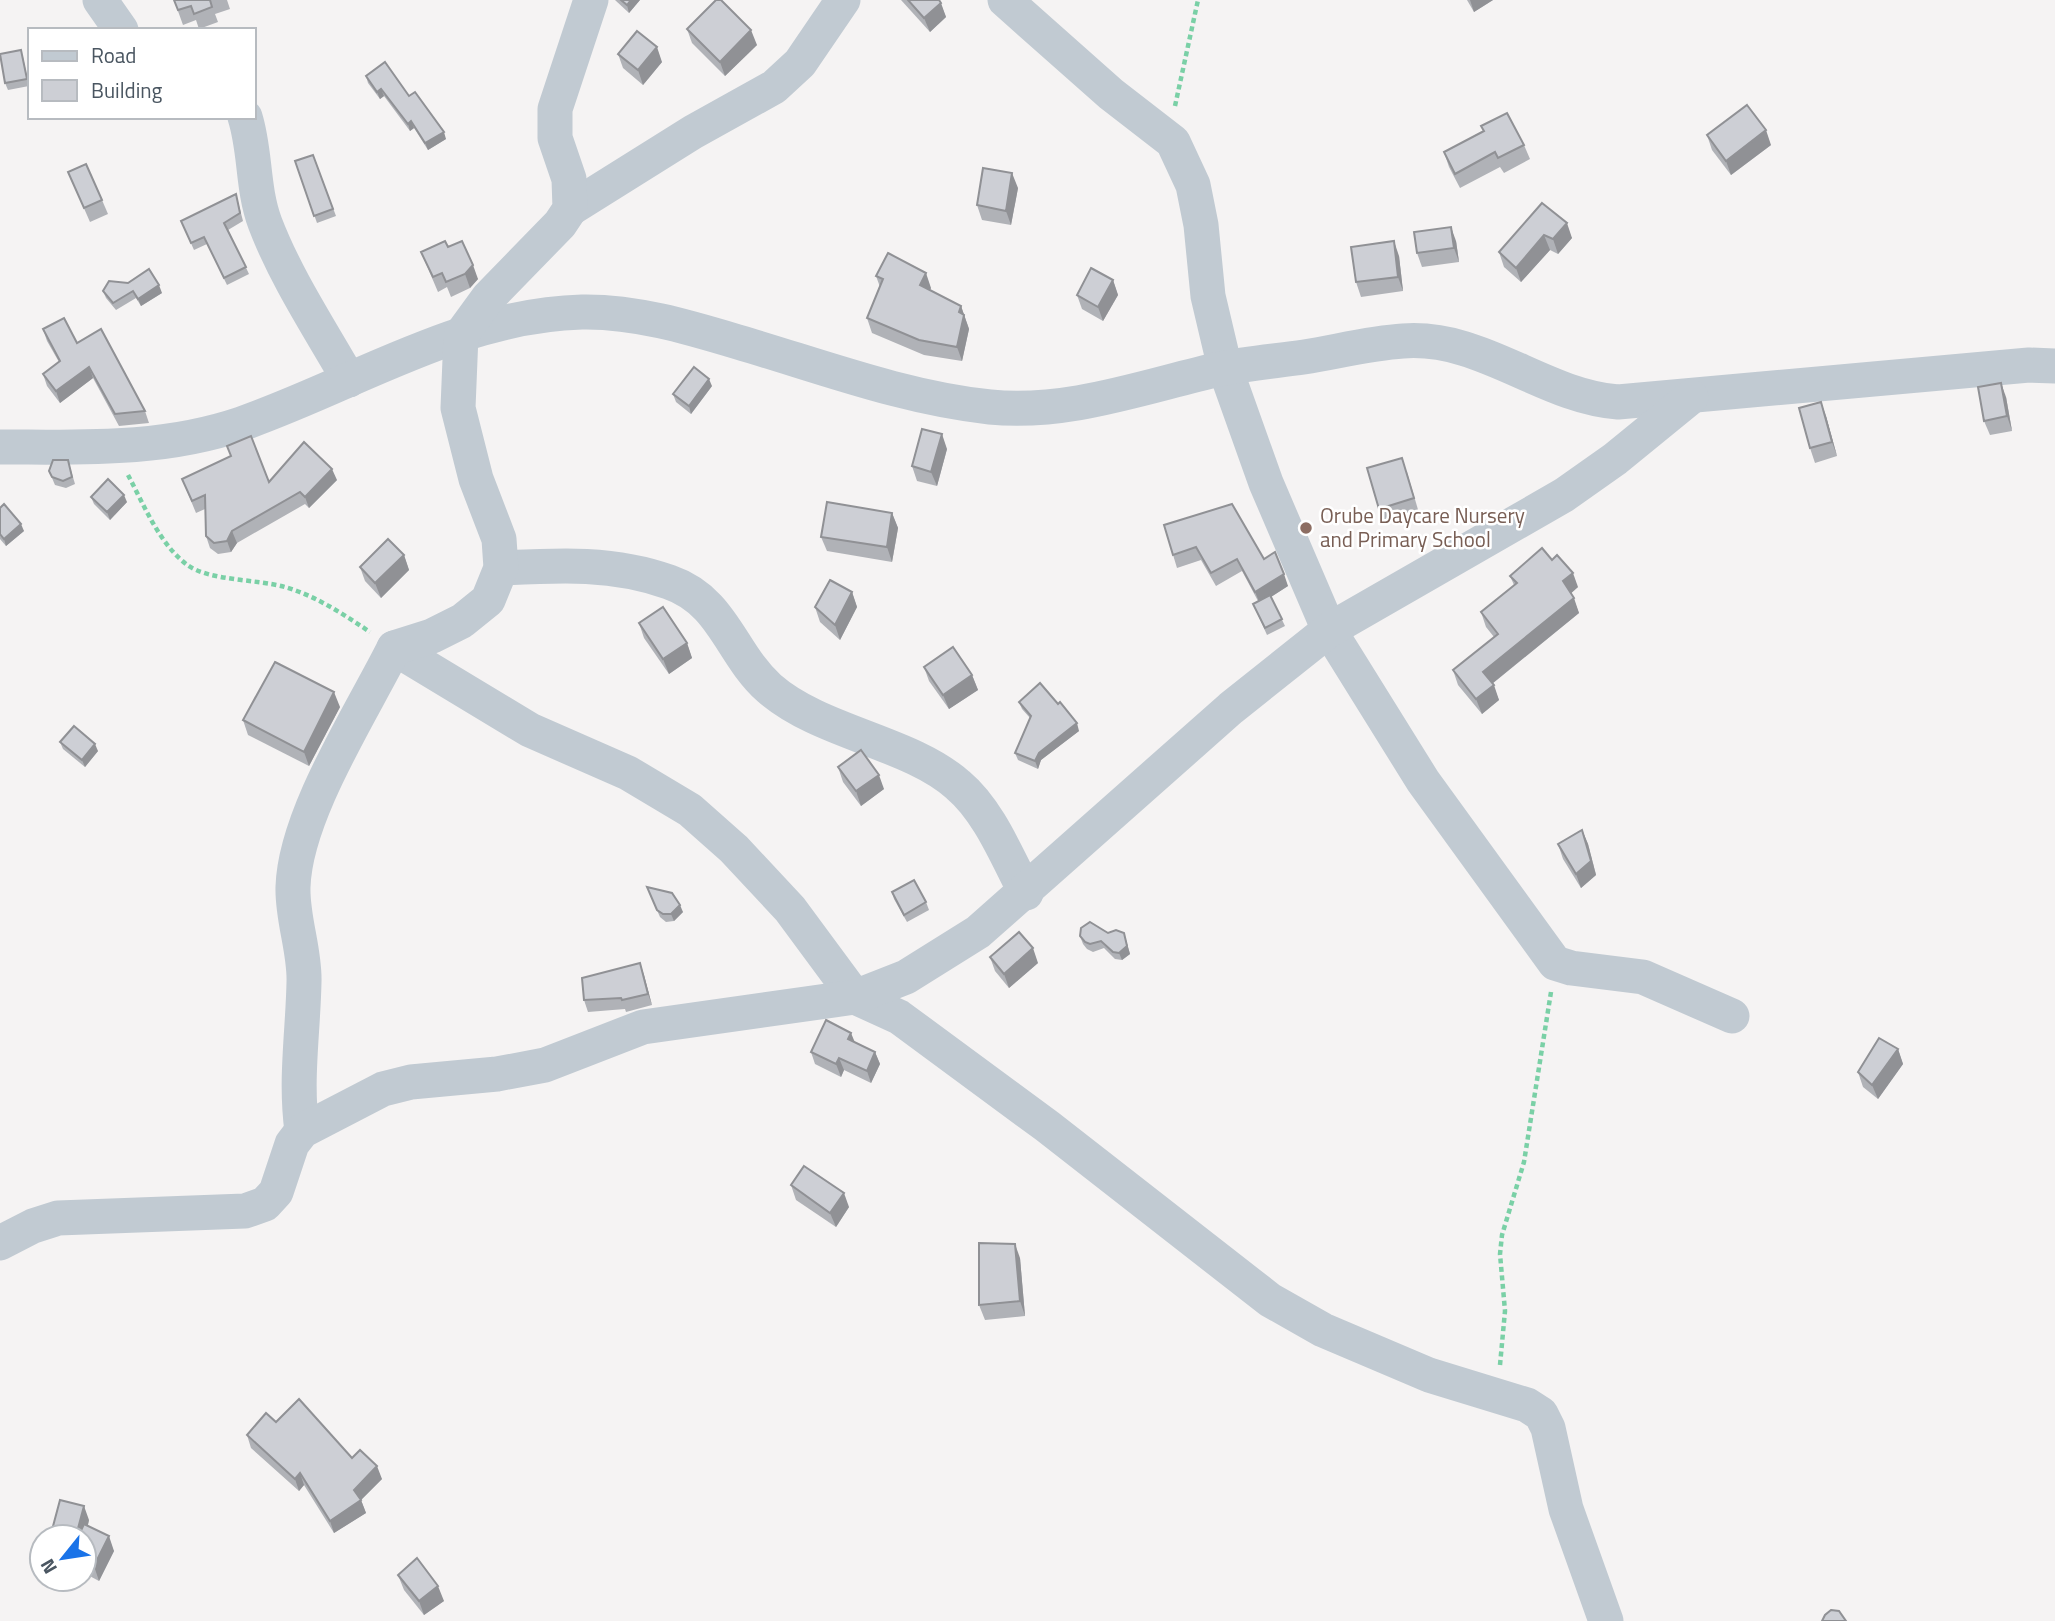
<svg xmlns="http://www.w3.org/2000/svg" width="2055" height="1621" viewBox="0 0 2055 1621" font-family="'Titillium Web',sans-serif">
	<rect width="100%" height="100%" fill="#f5f3f3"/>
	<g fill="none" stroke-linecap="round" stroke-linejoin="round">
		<g stroke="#7ad0a6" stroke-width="4.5" stroke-dasharray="5 3.5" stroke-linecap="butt">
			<path d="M1175,106L1198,0"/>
			<path d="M128,475C144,505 159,543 186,564C207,581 257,579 285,587C316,596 343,614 370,632"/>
			<path d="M1500,1365L1505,1311L1500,1254L1502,1235L1524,1162L1551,992"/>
		</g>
		<g stroke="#c1cad2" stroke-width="35">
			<path d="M100,0L121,30"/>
			<path d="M1005,0L1111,94L1173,142L1193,185L1201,225L1208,296L1225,368L1266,483L1329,630L1423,781L1555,963L1571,968L1643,977L1732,1016"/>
			<path d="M245,117C256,152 252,188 265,223C286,278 320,329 349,380"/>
			<path d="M570,209L693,132L774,87L800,63L843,0"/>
			<path d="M0,447C83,447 161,451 241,424C353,385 460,315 582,312C635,311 688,327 738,342C820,366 904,398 990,407C1068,415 1145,386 1220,369C1248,363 1276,361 1304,357C1336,352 1370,343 1403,341C1482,335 1542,396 1618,402L2029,365L2055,366"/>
			<path d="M501,568C559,565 614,562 669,582C724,601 730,653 769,688C820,733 910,742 958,785C989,811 1007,857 1026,893"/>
			<path d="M394,648L530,730L628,773L690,810L734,849L790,909L855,997L899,1017L1047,1126L1270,1300L1323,1330L1429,1375L1527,1405L1541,1414L1548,1428L1566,1509L1606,1621"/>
			<path d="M302,1131C295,1080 303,1033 304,982C305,950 292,919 293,887C295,815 361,714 394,648L432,636L462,621L488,600L501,568L499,539L476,479L458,408L461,335L488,298L560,224L570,209L569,179L555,138V109L591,0"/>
			<path d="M0,1243L33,1226L58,1218L245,1211L265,1204L276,1192L292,1144L302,1131L383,1089L411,1082L497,1074L545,1065L643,1027L855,997L906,977L978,932L1231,708L1329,630L1564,495L1615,459L1691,397"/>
		</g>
	</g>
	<g fill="#b0b2b7">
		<path d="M174,0H227L230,9L215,14L218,22L199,29L196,20L183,25Z"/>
		<path d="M615,0H640L629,13Z"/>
		<path d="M901,0H939L946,17L930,32Z"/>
		<path d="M1467,0H1493L1474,12Z"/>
		<path d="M687,29L757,45L725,76L692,43Z"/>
		<path d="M618,54L662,62L643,85L623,68Z"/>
		<path d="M23,57L29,86L8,90L5,83Z"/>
		<path d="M366,76L409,96L446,139L428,150L414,128L410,131L384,96L380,99L368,83Z"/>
		<path d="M1481,126L1524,145L1530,159L1504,173L1500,167L1460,188L1449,167L1444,152L1483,131Z"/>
		<path d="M1707,135L1771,145L1731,175L1712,150Z"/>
		<path d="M313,155L336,216L317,223L295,161Z"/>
		<path d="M68,172L102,200L108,214L90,222Z"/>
		<path d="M1018,188L1011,225L982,220L977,205Z"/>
		<path d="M236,194L243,221L228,230L249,274L227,285L207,244L194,250L181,221Z"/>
		<path d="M1542,203L1572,238L1558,254L1550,250L1521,282L1504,267L1499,252Z"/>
		<path d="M1456,241L1459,262L1422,267L1417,253Z"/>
		<path d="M448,247L478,279L470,288L451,297L447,287L438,292L421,252Z"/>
		<path d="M1399,256L1403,291L1361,297L1356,282Z"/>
		<path d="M876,276L931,288L930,290L961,306L969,329L962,361L924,355L872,333L867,318L880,287Z"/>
		<path d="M1113,280L1118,295L1103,321L1082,309L1077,295Z"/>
		<path d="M128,283L162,293L141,306L136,298L116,310L106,298L103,291Z"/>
		<path d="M43,329L77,343L145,411L149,423L119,426L93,378L60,403L47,386L43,374L59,362L47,341Z"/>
		<path d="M712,386L691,414L676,402L673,394Z"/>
		<path d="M2006,397L2012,431L1990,435L1984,421Z"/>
		<path d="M1826,416L1837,456L1815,463L1810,448Z"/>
		<path d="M947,449L937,486L917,481L912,466Z"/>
		<path d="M70,467L75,484L66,488L55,485L49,471Z"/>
		<path d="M1407,472L1419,513L1385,523L1379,509Z"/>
		<path d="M182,479L269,482L337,480L309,508L305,504L237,543L231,552L218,554L210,548L206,536L205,509L196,513Z"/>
		<path d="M91,497L127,502L110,520L94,504Z"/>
		<path d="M0,508L24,531L6,546L0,539Z"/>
		<path d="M892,513L898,528L892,562L827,551L821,537Z"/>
		<path d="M1164,525L1264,559L1288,586L1271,597L1285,626L1267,635L1253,604L1258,601L1242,571L1216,586L1201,560L1177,568Z"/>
		<path d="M404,555L409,570L381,598L365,581L360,567Z"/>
		<path d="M1510,576L1578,587L1571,593L1579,613L1492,684L1499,700L1482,714L1458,685L1453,670L1494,637L1486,627L1481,612L1514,585Z"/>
		<path d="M852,592L857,607L840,640L820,622L815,607Z"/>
		<path d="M639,623L687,643L692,658L669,674L644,638Z"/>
		<path d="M924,667L972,675L978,690L949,709L929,681Z"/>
		<path d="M1019,702L1079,731L1041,760L1038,769L1018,760L1015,753L1030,718L1022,709Z"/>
		<path d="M340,707L309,766L248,735L243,720Z"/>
		<path d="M60,742L98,751L85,767L63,749Z"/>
		<path d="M838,767L884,789L861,806L843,782Z"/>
		<path d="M1582,830L1588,844L1596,875L1581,888L1563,859L1558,844Z"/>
		<path d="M892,892L926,902L929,910L907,922L894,899Z"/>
		<path d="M650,894L683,912L674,921L666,922L660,917Z"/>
		<path d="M1108,933L1126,940L1130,954L1122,960L1115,959L1104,948L1093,952L1087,949L1083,944L1080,936Z"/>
		<path d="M990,957L1038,963L1009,988L995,971Z"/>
		<path d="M640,963L652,1005L626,1012L625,1009L588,1012L584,1000Z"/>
		<path d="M855,1042L875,1052L880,1064L871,1083L844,1070L841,1077L815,1064L811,1052Z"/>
		<path d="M1898,1049L1903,1064L1878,1099L1863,1087L1858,1072Z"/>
		<path d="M791,1185L849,1207L836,1227L796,1200Z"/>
		<path d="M1020,1258L1025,1316L985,1320L979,1305Z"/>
		<path d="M276,1422L352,1458L382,1479L361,1500L366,1513L334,1533L304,1485L299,1491L251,1448L247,1435Z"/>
		<path d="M89,1520L88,1525L114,1551L99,1581L84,1573V1537H55L52,1530Z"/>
		<path d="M398,1575L444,1601L424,1615L404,1590Z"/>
	</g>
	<g fill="#909195">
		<path d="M631,0H640L629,13L627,5Z"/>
		<path d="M1470,0H1493L1474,12Z"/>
		<path d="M941,3L946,17L930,32L924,18Z"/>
		<path d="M751,30L757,45L725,76L720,62Z"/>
		<path d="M657,47L662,62L643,85L638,70Z"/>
		<path d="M381,89L384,96L380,99L377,92Z"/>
		<path d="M411,121L414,128L410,131L408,124Z"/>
		<path d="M1766,130L1771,145L1731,175L1726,161Z"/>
		<path d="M444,132L446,139L428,150L425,143Z"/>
		<path d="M1012,173L1018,188L1011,225L1006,211Z"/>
		<path d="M1567,223L1572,238L1558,254L1553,239Z"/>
		<path d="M1451,227L1456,241L1459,262L1454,248Z"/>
		<path d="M1544,235L1550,250L1521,282L1516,268Z"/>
		<path d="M1394,241L1399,256L1403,291L1398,277Z"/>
		<path d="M473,265L478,279L470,288L465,274Z"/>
		<path d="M926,273L931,288L925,299L920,285Z"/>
		<path d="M1113,280L1118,295L1103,321L1098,307Z"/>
		<path d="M159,285L162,293L141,306L138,299Z"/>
		<path d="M961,306L969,329L962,361L957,347L959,312Z"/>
		<path d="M89,367L93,378L60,403L56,391Z"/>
		<path d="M709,379L712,386L691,414L689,406Z"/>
		<path d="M2001,383L2006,397L2012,431L2007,416Z"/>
		<path d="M1821,402L1826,416L1837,456L1832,442Z"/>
		<path d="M942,434L947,449L937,486L931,472Z"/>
		<path d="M332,469L337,480L309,508L305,497Z"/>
		<path d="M124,495L127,502L110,520L107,512Z"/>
		<path d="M892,513L898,528L892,562L887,547Z"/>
		<path d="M21,524L24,531L6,546L4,539Z"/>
		<path d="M232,531L237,543L231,552L227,541Z"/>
		<path d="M404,555L409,570L381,598L375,583Z"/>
		<path d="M1573,573L1578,587L1568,596L1563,581Z"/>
		<path d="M1284,574L1288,586L1260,604L1255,592Z"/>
		<path d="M852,592L857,607L840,640L835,625Z"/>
		<path d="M1574,598L1579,613L1488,687L1483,672Z"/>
		<path d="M687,643L692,658L669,674L663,659Z"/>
		<path d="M972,675L978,690L949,709L943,695Z"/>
		<path d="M1494,685L1499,700L1482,714L1476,699Z"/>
		<path d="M334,692L340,707L309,766L304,752Z"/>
		<path d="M1077,723L1079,731L1041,760L1038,769L1035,761L1039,753Z"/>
		<path d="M95,744L98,751L85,767L82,760Z"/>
		<path d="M879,775L884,789L861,806L856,791Z"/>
		<path d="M1582,830L1588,844L1596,875L1581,888L1576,874Z"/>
		<path d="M680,905L683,912L674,921L671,914Z"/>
		<path d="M1124,933L1130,954L1122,960L1119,953Z"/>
		<path d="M1033,948L1038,963L1009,988L1004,974Z"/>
		<path d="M640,963L644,975L652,1005L648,994Z"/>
		<path d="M851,1033L856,1045L848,1039Z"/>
		<path d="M1898,1049L1903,1064L1878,1099L1872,1085Z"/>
		<path d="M875,1052L880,1064L871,1083L867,1071Z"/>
		<path d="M839,1058L844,1070L841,1077L836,1064Z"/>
		<path d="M844,1193L849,1207L836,1227L830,1213Z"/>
		<path d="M1015,1244L1020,1258L1025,1316L1020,1301Z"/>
		<path d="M377,1466L382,1479L361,1500L366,1513L334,1533L330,1521L354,1490Z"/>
		<path d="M300,1473L304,1485L299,1491L295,1479Z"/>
		<path d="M84,1506L89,1520L84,1540V1537H76Z"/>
		<path d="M109,1536L114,1551L99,1581L94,1566Z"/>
		<path d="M438,1586L444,1601L424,1615L419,1601Z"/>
	</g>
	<g fill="#cdcfd5" stroke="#909195" stroke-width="2">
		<path d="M174,0H210L212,7L194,14L191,6L178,10Z"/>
		<path d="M621,0H631L627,5Z"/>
		<path d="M716,0H721L751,30L720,62L687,29Z"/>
		<path d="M908,0H939L941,3L924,18Z"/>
		<path d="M637,31L657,47L638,70L618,54Z"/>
		<path d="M21,50L27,79L5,83L0,54Z"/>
		<path d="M385,62L409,96L415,92L444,132L425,143L411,121L408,124L381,89L377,92L366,76Z"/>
		<path d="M1747,105L1766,130L1726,161L1707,135Z"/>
		<path d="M1507,113L1524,145L1498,158L1495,152L1455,174L1444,152L1484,131L1481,126Z"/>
		<path d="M313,155L333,209L314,216L295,161Z"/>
		<path d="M86,164L102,200L84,208L68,172Z"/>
		<path d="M983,168L1012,173L1006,211L977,205Z"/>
		<path d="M236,194L240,213L224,223L246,267L224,278L204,237L191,243L181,221Z"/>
		<path d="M1542,203L1567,223L1553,239L1544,235L1516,268L1499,252Z"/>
		<path d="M1451,227L1454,248L1417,253L1414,232Z"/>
		<path d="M445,241L448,247L462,241L473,265L465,274L446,282L442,273L433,277L421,252Z"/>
		<path d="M1394,241L1398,277L1356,282L1351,247Z"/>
		<path d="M888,253L926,273L920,285L961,306L959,312L964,315L957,347L919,340L867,318L883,279L876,276Z"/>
		<path d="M1091,268L1113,280L1098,307L1077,295Z"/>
		<path d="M149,269L159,285L138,299L133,291L113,303L103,291L109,281L128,283Z"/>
		<path d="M64,318L77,343L101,329L145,411L115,414L89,367L56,391L43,374L60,361L43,329Z"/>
		<path d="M694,367L709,379L689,406L673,394Z"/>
		<path d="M2001,383L2007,416L1984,421L1978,387Z"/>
		<path d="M1821,402L1832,442L1810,448L1799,408Z"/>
		<path d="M922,429L942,434L931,472L912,466Z"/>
		<path d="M251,436L269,482L304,442L332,469L305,497L300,492L232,531L227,541L214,543L206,536L205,495L192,501L182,479L231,456L227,446Z"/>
		<path d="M1402,458L1414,498L1379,509L1367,468Z"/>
		<path d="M53,460H68L72,477L63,481L52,477L49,471Z"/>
		<path d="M108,479L124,495L107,512L91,497Z"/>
		<path d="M827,502L892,513L887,547L821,537Z"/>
		<path d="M4,504L21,524L4,539L0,534V508Z"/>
		<path d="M1232,504L1264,559L1275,552L1284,574L1255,592L1237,559L1211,573L1196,547L1173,555L1164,525Z"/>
		<path d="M388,539L404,555L375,583L360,567Z"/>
		<path d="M1542,548L1552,560L1557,555L1573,573L1563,581L1574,598L1483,672L1494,685L1476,699L1453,670L1498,634L1481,612L1517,583L1510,576Z"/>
		<path d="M830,580L852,592L835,625L815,607Z"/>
		<path d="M1270,595L1282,619L1265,628L1253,604Z"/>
		<path d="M663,607L687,643L663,659L639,623Z"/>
		<path d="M953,647L972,675L943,695L924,667Z"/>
		<path d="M275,662L334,692L304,752L243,720Z"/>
		<path d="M1040,683L1058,704L1060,702L1077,723L1039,753L1035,761L1015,753L1031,716L1019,702Z"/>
		<path d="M74,726L95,744L82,760L60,742Z"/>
		<path d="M861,750L879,775L856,791L838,767Z"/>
		<path d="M1582,830L1591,861L1576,874L1558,844Z"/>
		<path d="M914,880L926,902L904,915L892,892Z"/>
		<path d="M647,887L672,893L680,905L671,914H663L657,910Z"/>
		<path d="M1090,922L1108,933L1116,930L1124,933L1127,946L1119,953L1113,952L1101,941L1090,944L1085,942L1080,936L1081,928Z"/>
		<path d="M1019,932L1033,948L1004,974L990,957Z"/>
		<path d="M640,963L648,994L622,1000L621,998L584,1000L582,978Z"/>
		<path d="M826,1020L851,1033L848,1039L875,1052L867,1071L839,1058L836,1064L811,1052Z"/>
		<path d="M1879,1038L1898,1049L1872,1085L1858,1072Z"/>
		<path d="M804,1166L844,1193L830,1213L791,1185Z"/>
		<path d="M979,1243L1015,1244L1020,1301L979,1305Z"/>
		<path d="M299,1399L352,1458L360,1450L377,1466L354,1490L361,1500L330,1521L300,1473L295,1479L247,1435L266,1413L276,1422Z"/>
		<path d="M60,1500L84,1506L76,1536L52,1530Z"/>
		<path d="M84,1524L109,1536L94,1566L84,1561V1537H78Z"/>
		<path d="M417,1558L438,1586L419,1601L398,1575Z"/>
		<path d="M1831,1610L1839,1611L1846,1621H1822L1825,1615Z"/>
	</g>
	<circle fill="#8d6e63" stroke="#fff" stroke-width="2.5" cx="1306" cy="528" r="7"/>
	<g text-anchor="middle" stroke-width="5" stroke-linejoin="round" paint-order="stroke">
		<g font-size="21" fill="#785e54" stroke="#fff" text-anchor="start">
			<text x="1320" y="523">Orube Daycare Nursery<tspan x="1320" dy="24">and Primary School</tspan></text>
		</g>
	</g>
	<rect x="28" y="28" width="228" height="91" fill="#ffffff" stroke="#b7bbc0" stroke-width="2"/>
	<rect x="42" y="51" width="35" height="10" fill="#c1cad2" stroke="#b7bbc0" stroke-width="2"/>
	<text x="91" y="63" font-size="21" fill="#4a5661">Road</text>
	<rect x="42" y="80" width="35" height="21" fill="#cdcfd5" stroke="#b7bbc0" stroke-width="2"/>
	<text x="91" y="98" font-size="21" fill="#4a5661">Building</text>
	<g transform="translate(63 1558) rotate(240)"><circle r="33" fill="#ffffff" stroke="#b7bbc0" stroke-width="2"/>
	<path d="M0-5L12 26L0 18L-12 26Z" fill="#1a73e8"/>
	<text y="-10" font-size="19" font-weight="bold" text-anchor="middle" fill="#4a5661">N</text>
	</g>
</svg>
